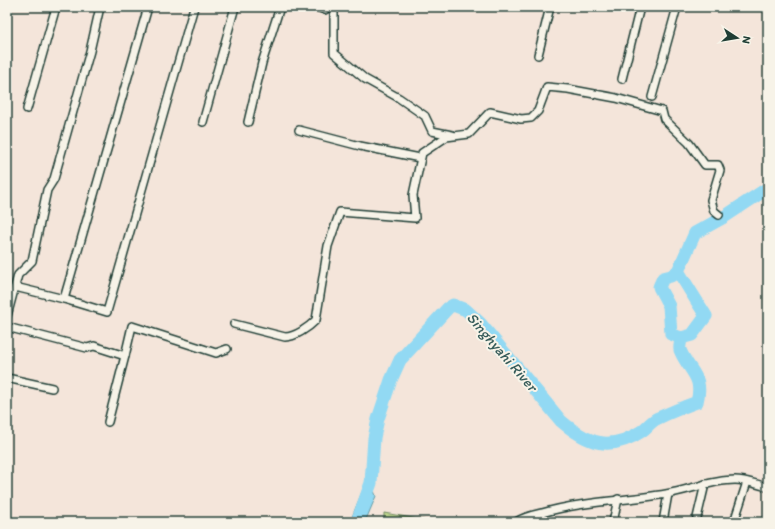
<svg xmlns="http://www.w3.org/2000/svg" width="775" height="529" viewBox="0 0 775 529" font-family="Itim,sans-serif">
	<rect width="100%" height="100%" fill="#f4e5da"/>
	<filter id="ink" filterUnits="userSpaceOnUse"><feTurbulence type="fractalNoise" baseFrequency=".025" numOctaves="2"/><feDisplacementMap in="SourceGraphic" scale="8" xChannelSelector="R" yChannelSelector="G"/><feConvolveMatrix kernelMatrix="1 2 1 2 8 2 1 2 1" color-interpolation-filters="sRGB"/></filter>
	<g filter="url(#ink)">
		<path fill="#c0d78e" stroke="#708a61" d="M384,513L424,520V522H384Z"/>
		<path fill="#92d9f3" stroke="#649ba7" d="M371,483L376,496L365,522H350L363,489Z"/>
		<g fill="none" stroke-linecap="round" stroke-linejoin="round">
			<path stroke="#4d7b80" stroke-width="1" d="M354,522L366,492L369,491L372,496L362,522"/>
			<g stroke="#92d9f3" stroke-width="13">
				<path d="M678,271L671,276L663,278L659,287L669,306L671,334L681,338"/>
				<path d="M357,522L371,483L374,438L378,419L391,380L400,360L448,308L453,305L466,310L480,323L561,421C588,444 610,452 642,431C647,427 651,422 656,419C669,413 683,407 697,402C704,376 689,372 680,350C679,347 681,341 681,338L692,335L706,316L678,271L695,233L724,217L768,188"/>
			</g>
			<g stroke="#1f3d34" stroke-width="10">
				<g id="street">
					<path d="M317,7L325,10"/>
					<path d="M334,7V53L365,79L399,98L425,116L432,131L452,135"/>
					<path d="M538,55L550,7"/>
					<path d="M622,79L640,7"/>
					<path d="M652,97L677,7"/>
					<path d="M27,109L56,7"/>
					<path d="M203,122L235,7"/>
					<path d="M248,122L262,63L280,7"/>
					<path d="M299,130L360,146L420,158"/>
					<path d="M15,287L64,299L148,7"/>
					<path d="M64,299L107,312L194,7"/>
					<path d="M7,316L18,275L32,261L47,190L54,179L90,51L100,7"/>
					<path d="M234,324L285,337C295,337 308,328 316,320L328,246L340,212L415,218L413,195L422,153L446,137L469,134L490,112L521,119L531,118L538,111L547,87L568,89L616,98L662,111L664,119L689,143L705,165H718L720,170L711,200L714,211L719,215"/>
					<path d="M7,327L87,348L94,346L125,356L132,326L216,353L227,349"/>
					<path d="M7,378L52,388"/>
					<path d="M108,422L125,356"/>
					<path d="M516,522C524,517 533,515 542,513C583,501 625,501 666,494C690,490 711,480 735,480C746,480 758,485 768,487"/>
					<path d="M613,522L618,499"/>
					<path d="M663,522L668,494"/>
					<path d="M696,522L705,484"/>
					<path d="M734,522L747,482"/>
				</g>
			</g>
			<use href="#street" stroke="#f7f3e8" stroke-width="7"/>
		</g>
	</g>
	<g text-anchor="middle" stroke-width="4" stroke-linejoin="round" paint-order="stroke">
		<g font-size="15" font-style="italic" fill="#365c5a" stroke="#f7f3e8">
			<text transform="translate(502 352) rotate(49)" y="5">Singhyahi River</text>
		</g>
	</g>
	<rect width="775" height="529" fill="none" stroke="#f7f3e8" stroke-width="24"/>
	<rect x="12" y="12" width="751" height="505" fill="none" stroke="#1f3d34" stroke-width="1.5" filter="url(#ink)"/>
	<g transform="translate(737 38) rotate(102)" stroke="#f7f3e8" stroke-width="3" paint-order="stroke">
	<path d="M0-3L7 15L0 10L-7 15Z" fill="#1f3d34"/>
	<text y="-6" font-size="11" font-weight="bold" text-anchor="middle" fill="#1f3d34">N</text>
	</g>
</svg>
